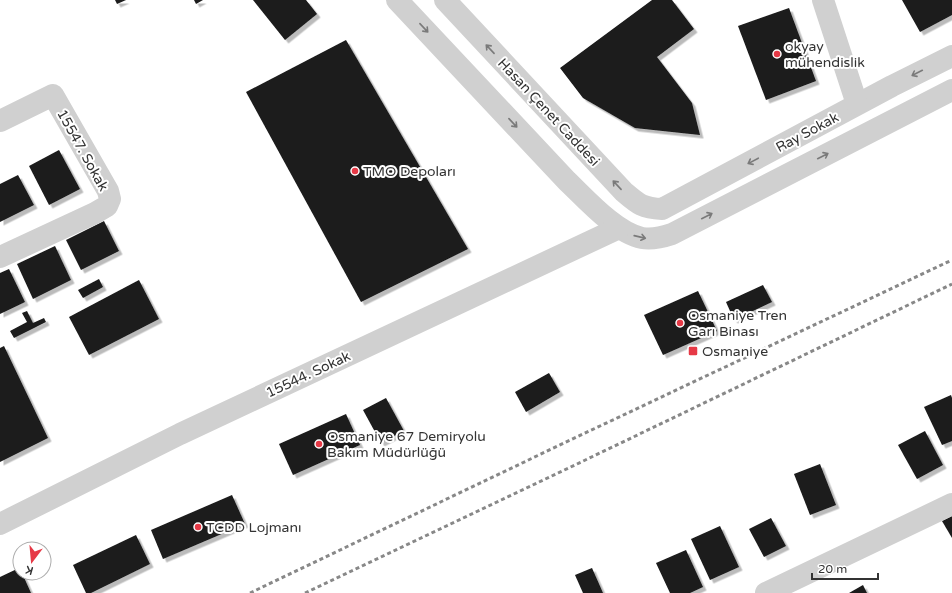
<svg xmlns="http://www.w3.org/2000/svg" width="952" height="593" viewBox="0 0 952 593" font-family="'Varela Round',sans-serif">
	<defs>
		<filter id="shadow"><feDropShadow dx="3.5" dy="3.5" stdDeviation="0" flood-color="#0004"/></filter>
	</defs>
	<rect width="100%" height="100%" fill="#fff"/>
	<g fill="#1a1a1a" filter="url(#shadow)">
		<path d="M115,0H126L117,4Z"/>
		<path d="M194,0H203L196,4Z"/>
		<path d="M253,0H306L317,14L285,40Z"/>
		<path d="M652,0H672L694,29L657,57L692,103L700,135L635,128L583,98L560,68Z"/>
		<path d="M902,0H952V15L920,32Z"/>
		<path d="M789,8L816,81L766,100L738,26Z"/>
		<path d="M346,40L468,249L361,302L246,92Z"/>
		<path d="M59,150L80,189L49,205L29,166Z"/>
		<path d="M18,175L34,205L0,222V184Z"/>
		<path d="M104,221L119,251L81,270L66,240Z"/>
		<path d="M55,246L71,280L33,299L17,264Z"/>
		<path d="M9,269L25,302L0,314V273Z"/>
		<path d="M99,279L103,287L83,298L78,290Z"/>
		<path d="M139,280L159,319L89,355L69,317Z"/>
		<path d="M763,285L772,302L734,320L726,302Z"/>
		<path d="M698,291L717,331L663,355L644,315Z"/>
		<path d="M27,311L33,323L44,318L46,322L14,338L10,331L27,322L22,313Z"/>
		<path d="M4,346L48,438L0,462V348Z"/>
		<path d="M549,373L560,392L526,412L515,392Z"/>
		<path d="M951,395L952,398V441L942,445L924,407Z"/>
		<path d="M386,398L404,431L381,443L363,410Z"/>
		<path d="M346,414L360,445L293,475L279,444Z"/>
		<path d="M925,431L943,465L917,479L898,445Z"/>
		<path d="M820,464L836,505L810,515L794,474Z"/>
		<path d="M232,495L245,524L163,559L151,530Z"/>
		<path d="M952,516V538L942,521Z"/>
		<path d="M771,518L786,546L764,557L749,529Z"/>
		<path d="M720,526L739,567L710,580L691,539Z"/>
		<path d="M136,535L150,564L91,593H86L73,565Z"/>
		<path d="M686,550L703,587L690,593H670L656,563Z"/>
		<path d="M19,568L20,573H22L31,593H0V577Z"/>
		<path d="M592,568L603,593H583L575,575Z"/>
		<path d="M863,585L867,593H849Z"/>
	</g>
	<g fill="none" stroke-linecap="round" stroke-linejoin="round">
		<g stroke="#d0d0d0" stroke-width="22">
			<path d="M397,0L567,181C586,199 616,233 642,238C653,240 663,237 672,234L952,90"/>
			<path d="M445,0L624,192C638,204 642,208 662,209L892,86L952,56"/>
			<path d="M823,0L857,104"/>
			<path d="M0,121L53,95L108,191L110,199L107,206L95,213L0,257"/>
			<path d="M0,524L180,434L619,228"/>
			<path d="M766,593L952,504"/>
		</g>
		<g stroke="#888" stroke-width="3" stroke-dasharray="4 3" stroke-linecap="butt">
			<path d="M250,593L564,443L952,260"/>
			<path d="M305,593L577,464L952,284"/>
		</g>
	</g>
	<defs><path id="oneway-shaft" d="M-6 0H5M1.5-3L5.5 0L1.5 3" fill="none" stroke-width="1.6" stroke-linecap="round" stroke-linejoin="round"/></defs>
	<g stroke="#7a7a7a">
		<use href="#oneway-shaft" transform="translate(424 28) rotate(47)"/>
		<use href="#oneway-shaft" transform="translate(490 49) rotate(-133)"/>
		<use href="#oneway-shaft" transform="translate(917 73) rotate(153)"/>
		<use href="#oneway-shaft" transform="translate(513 123) rotate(47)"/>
		<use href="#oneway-shaft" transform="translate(823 156) rotate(-27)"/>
		<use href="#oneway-shaft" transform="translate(753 161) rotate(152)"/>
		<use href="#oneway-shaft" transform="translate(617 185) rotate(-133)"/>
		<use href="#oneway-shaft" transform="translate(707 216) rotate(-27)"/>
		<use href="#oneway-shaft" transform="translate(640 237) rotate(13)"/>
	</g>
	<g fill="#e63946" stroke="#fff" stroke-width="1.5">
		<circle cx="777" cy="54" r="4"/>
		<circle cx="355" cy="171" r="4"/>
		<circle cx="680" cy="323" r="4"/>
		<rect x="688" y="346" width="10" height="10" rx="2"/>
		<circle cx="319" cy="444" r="4"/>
		<circle cx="198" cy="527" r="4"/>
	</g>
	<g text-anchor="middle" stroke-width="4" stroke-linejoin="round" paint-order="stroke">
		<g font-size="14" fill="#333" stroke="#fff" text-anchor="start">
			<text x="785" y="51">okyay<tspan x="785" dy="16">mühendislik</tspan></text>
			<text x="363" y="176">TMO Depoları</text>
			<text x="688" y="320">Osmaniye Tren<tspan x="688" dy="16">Garı Binası</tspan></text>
			<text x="702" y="356">Osmaniye</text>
			<text x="327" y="441">Osmaniye 67 Demiryolu<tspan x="327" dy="16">Bakım Müdürlüğü</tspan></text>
			<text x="206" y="532">TCDD Lojmanı</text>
		</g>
		<g font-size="14" fill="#333" stroke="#fff">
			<text transform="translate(549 112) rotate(47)" y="5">Hasan Çenet Caddesi</text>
			<text transform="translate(807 132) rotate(-28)" y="5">Ray Sokak</text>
			<text transform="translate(83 150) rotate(61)" y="5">15547. Sokak</text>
			<text transform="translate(308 374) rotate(-25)" y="5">15544. Sokak</text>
		</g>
	</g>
	<g transform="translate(32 561) rotate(196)"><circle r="19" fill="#ffffff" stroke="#adadad"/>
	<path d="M0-3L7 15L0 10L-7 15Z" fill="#e63946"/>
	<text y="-6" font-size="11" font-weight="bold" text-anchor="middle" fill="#333333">K</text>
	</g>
	<path d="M812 573v6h66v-6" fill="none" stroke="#333333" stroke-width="2"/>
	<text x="818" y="573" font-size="12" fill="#333333" stroke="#ffffff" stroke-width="3" paint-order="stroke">20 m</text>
</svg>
